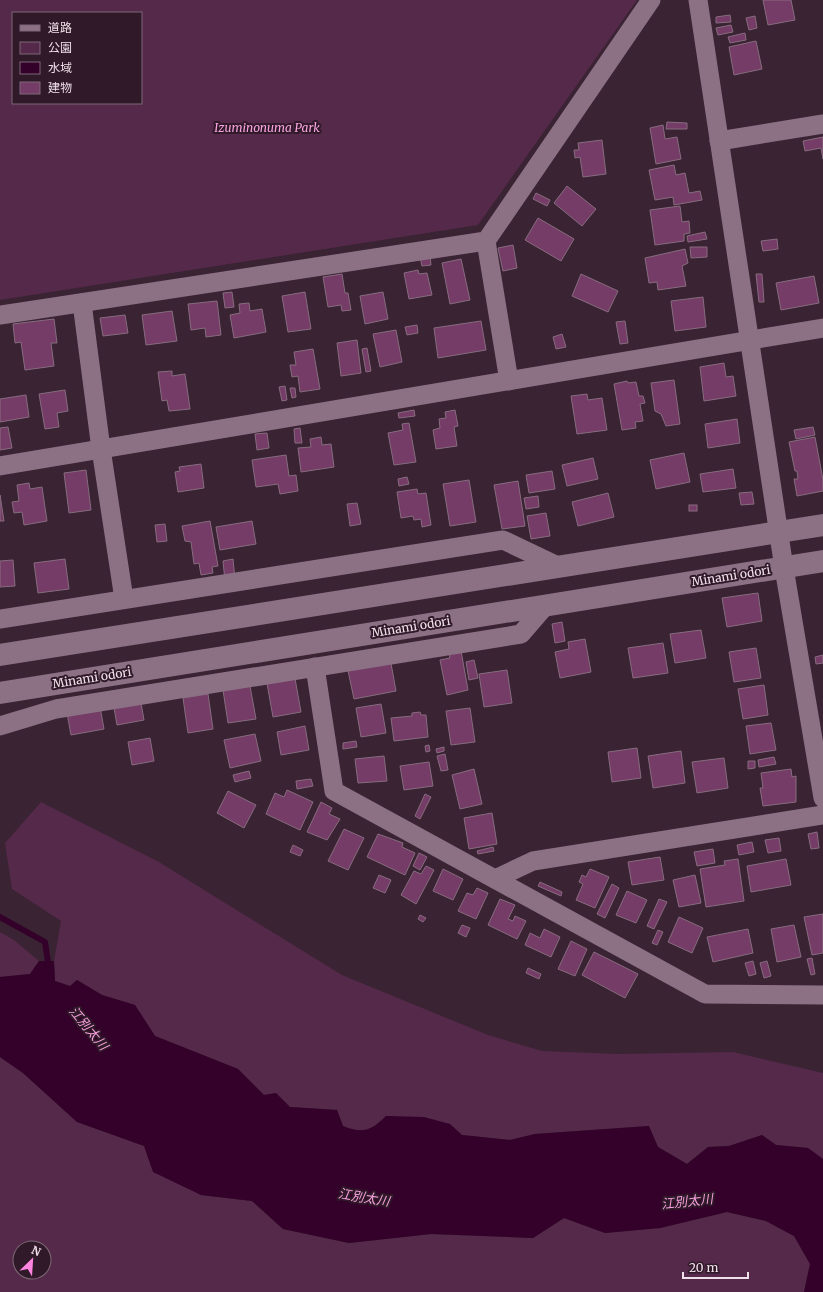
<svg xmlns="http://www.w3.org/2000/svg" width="823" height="1292" viewBox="0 0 823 1292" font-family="Merriweather,'Noto Sans JP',serif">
	<rect width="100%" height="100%" fill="#3a2333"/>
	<g fill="#542949" fill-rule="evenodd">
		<path d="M0,0H637L478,225L0,300ZM13,13H141V103H13Z"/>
		<path d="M41,802L159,862L342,975L488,1035L542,1051L618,1054L733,1052L823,1073V1159L808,1148L776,1145L762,1135L729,1146L708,1147L687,1164L658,1147L648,1126L535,1134L510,1140L462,1135L450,1124L386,1116C371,1131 363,1134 343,1126L337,1110L290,1107L276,1093L264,1095L238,1069L155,1036L135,1005L102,995L77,980L70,986L55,981L54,961L61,921L12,889L5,843Z"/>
		<path d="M0,932L14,940L39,961L30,974L0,977Z"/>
		<path d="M0,1057L23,1073L77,1122L145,1146L201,1195L252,1201L283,1229L349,1243L431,1234L533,1238L564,1218L605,1233L660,1228L727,1212L766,1221L794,1236L810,1264L804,1292H0ZM20,1248H44V1272H20Z"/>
	</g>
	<path fill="#34012a" d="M39,961H54L55,981L70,986L77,980L102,995L135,1005L155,1036L238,1069L264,1095L276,1093L290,1107L337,1110L343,1126C363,1134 371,1131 386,1116L424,1117L450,1124L462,1135L510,1140L535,1134L649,1126L658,1147L687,1164L708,1147L729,1146L762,1135L776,1145L808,1148L823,1159V1292H804L810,1264L794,1236L766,1221L727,1212L660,1228L605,1233L564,1218L533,1238L431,1234L349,1243L283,1229L252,1201L201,1195L153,1172L144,1146L77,1122L23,1073L0,1057V977L30,974Z"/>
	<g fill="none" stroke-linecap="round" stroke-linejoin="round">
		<path stroke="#34012a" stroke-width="6" d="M0,917L45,942L49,969"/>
	</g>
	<g fill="#743c66" stroke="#876c7f">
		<path d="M763,0H791L795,20L768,25Z"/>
		<path d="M730,15L731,22L716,23V17Z"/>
		<path d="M755,16L757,28L749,30L746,18Z"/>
		<path d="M731,25L733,32L718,35L716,28Z"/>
		<path d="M745,33L746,40L730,43L728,37Z"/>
		<path d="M756,41L762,69L734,75L729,47Z"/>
		<path d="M667,122L687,123V129H666Z"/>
		<path d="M663,125L665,139L677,137L681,159L656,164L650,128Z"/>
		<path d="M823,137V159L821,148L805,151L803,141Z"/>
		<path d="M602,140L606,174L583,177L580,157L575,158L574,150H579L578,143Z"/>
		<path d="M674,165L676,175L685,173L689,193L700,191L702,200L674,205L673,197L655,200L649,170Z"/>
		<path d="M567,186L596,209L582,226L554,203Z"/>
		<path d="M536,193L550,200L547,206L533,199Z"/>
		<path d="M680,206L682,222L689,221L690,233L684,234V241L655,245L650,210Z"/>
		<path d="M538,218L574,239L561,261L525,240Z"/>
		<path d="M705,232L707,239L688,242L687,236Z"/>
		<path d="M777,239L778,249L763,251L761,241Z"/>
		<path d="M513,245L517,268L503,271L498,248Z"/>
		<path d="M690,247H707V257L691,258Z"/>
		<path d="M685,249L688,263L682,266L686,286L658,290L657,282L649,283L645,258Z"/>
		<path d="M430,255L431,265L422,266L420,257Z"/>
		<path d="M461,259L470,300L450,304L442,263Z"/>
		<path d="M418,270L419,274L427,273L432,295L409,299L404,273Z"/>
		<path d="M342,274L345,293H348L351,310L342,311L341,305L328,307L323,277Z"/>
		<path d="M581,274L618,291L608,312L572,296Z"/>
		<path d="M756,274H762L764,302H759Z"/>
		<path d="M814,276L819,303L781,310L776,283Z"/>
		<path d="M232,292L234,307L225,308L223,293Z"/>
		<path d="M305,292L311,329L288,332L282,296Z"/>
		<path d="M383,292L388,319L365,324L360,296Z"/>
		<path d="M703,297L706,327L675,331L671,301Z"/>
		<path d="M217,301L221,335L206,337L205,328L191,330L188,304Z"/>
		<path d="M249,303L250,311L262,309L266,332L234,338L230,315L240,313L239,304Z"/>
		<path d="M172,311L177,341L146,345L142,315Z"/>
		<path d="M125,315L128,333L103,336L100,318Z"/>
		<path d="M54,319L57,343H51L54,366L25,370L21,342L15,343L13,324Z"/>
		<path d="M481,321L486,350L438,358L434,328Z"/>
		<path d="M625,321L628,343L620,344L616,322Z"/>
		<path d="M417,325L418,333L407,335L405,327Z"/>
		<path d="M396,330L402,362L380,367L373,334Z"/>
		<path d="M562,334L566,347L556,349L553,337Z"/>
		<path d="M357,340L361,373L341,376L337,343Z"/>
		<path d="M367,348L371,371L366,372L362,349Z"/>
		<path d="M313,349L320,389L300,392L298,376L292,377L290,365H296L294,352Z"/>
		<path d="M724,363L726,377L733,376L736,396L704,401L700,367Z"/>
		<path d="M172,371V376L185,374L190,409L169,411L167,400L162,401L158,372Z"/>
		<path d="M674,380L680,424L666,426L661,414L655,411L651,383Z"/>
		<path d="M627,381L628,383L636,382L639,396H643L645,403L640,404L643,421L635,422L636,428L622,430L614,384Z"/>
		<path d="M285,386L287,400L282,401L279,387Z"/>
		<path d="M290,388H295L296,397L292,398Z"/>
		<path d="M65,390L68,411L57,413L59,427L45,429L39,394Z"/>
		<path d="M587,394L588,400L602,398L607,430L577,434L571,396Z"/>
		<path d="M26,395L29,417L0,422V399Z"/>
		<path d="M414,410L415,416L399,418L398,413Z"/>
		<path d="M455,410L458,426L454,427L457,446L436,449L433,430L440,428L439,419L446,418L445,412Z"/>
		<path d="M737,419L740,443L708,448L705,424Z"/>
		<path d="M409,423L416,462L394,465L388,433L403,430L402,424Z"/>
		<path d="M8,427L12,448L0,450V428Z"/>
		<path d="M813,427L815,435L796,439L794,430Z"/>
		<path d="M300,428L302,443H295L294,429Z"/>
		<path d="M267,433L269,448L257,450L255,434Z"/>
		<path d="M321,437L322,445L331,444L334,467L301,472L298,448L311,447L310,439Z"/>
		<path d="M815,437L823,480V491L797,496L794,479H798L797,471H795L789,442Z"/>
		<path d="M684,453L690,482L656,489L650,460Z"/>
		<path d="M286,455L289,476L296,475L298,491L280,494L278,484L256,487L252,460Z"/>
		<path d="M593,458L598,479L567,486L562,465Z"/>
		<path d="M201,464L204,488L178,492L175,472L180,471L179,467Z"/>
		<path d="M733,469L736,488L703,492L700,474Z"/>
		<path d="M86,470L91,510L69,513L64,473Z"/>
		<path d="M552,471L555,489L529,493L526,475Z"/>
		<path d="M407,477L409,484L399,486L398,479Z"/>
		<path d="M469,480L476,522L450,526L443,484Z"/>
		<path d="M518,481L525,526L502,529L494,485Z"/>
		<path d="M29,483L30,489L42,487L47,521L24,525L22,512L14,513L12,502L19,501L17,485Z"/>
		<path d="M417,489L418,494L426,493L431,525L422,527L421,519L414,520L413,516L401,518L397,492Z"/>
		<path d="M752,492L754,504L741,505L739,493Z"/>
		<path d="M608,493L614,517L578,526L572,502Z"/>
		<path d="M0,495L4,521H0Z"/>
		<path d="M538,496L539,507L526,509L524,498Z"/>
		<path d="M357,503L361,524L350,526L347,504Z"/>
		<rect x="689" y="505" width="8" height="6"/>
		<path d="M546,513L550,536L531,539L527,516Z"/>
		<path d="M210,521L218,566L212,567L213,573L201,575L199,563L194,564L191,542L185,541L182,526Z"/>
		<path d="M252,521L256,544L220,550L216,527Z"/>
		<path d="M165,524L167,541L157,542L155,525Z"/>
		<path d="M65,559L69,589L38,593L34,563Z"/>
		<path d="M233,559L235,580L225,581L223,561Z"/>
		<path d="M13,560L15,586L0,587V561Z"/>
		<path d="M758,593L762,621L727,627L722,598Z"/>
		<path d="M562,622L565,641L555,643L552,624Z"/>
		<path d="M701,630L706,658L675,663L670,634Z"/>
		<path d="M585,639L591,672L560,678L555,652L569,649L568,642Z"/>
		<path d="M663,643L668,673L633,678L628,648Z"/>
		<path d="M460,645L468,690L447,695L440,660L450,658L448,648Z"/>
		<path d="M756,648L761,678L734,682L729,652Z"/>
		<path d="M823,655V663L816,664L815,657Z"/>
		<path d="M390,658L396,691L354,699L347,666Z"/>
		<path d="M474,660L478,678L469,680L466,662Z"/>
		<path d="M507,670L512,703L484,707L479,674Z"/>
		<path d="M294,673L301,712L273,717L266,678Z"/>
		<path d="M764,685L768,715L743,719L738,689Z"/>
		<path d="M250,686L256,719L228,723L223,690Z"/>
		<path d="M208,694L213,729L188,733L183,698Z"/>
		<path d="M141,703L144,720L117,725L114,708Z"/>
		<path d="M381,704L386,733L361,737L356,708Z"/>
		<path d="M100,707L104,729L71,735L67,713Z"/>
		<path d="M470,708L475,742L451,745L446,711Z"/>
		<path d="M420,712L421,715H426L428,737L394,741L391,718L412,716V713Z"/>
		<path d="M771,723L776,750L750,754L746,726Z"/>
		<path d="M305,726L309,750L281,755L277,732Z"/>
		<path d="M255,734L261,761L230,768L224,740Z"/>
		<path d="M150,738L154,761L132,765L128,742Z"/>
		<path d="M356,741L357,747L343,749V743Z"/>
		<path d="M429,745L430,751L426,752L425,746Z"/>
		<path d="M444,747V751L437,753L436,749Z"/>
		<path d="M637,748L641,778L612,782L608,752Z"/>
		<path d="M681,751L685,783L653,788L648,756Z"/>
		<path d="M445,754L448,770L441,771L437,756Z"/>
		<path d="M384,756L387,781L358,783L355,759Z"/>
		<path d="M774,757L776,764L759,767L758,760Z"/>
		<path d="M724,758L728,788L697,793L692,762Z"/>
		<path d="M748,761H755V768L748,769Z"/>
		<path d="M429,762L433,786L404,790L400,766Z"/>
		<path d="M474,769L482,804L460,809L452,775Z"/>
		<path d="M791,769L792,777L796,776V802L763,806L760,788H763L761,773Z"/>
		<path d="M249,771L251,778L235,782L233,775Z"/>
		<path d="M311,779L313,786L297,789L296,781Z"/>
		<path d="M287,790L313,802L300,830L266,814L275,793L284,797Z"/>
		<path d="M228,791L256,805L244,828L217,813Z"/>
		<path d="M425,794L431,797L420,819L415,816Z"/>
		<path d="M321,802L332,808L329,814L340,819L327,840L307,832Z"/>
		<path d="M492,813L497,844L469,849L464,818Z"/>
		<path d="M344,829L364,838L348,870L328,861Z"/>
		<path d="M817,832L819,848L811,849L808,834Z"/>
		<path d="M378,834L403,843L402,847L415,853L405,875L367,857Z"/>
		<path d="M779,838L781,851L768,853L765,840Z"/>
		<path d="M752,842L754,852L739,855L737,845Z"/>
		<path d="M293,845L303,850L300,856L290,852Z"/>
		<path d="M493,847L494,851L478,854L477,851Z"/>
		<path d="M713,849L715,863L697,866L694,852Z"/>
		<path d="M419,853L427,857L420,870L413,866Z"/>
		<path d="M660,857L664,880L632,885L628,862Z"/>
		<path d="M738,859L744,901L706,907L700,869L725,865L724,861Z"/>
		<path d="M786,859L791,885L751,892L747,866Z"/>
		<path d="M426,866L434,870L416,904L401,895L414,871L421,874Z"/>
		<path d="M443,869L463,879L453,900L433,891Z"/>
		<path d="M590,869L609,877L595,908L576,900L583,884L579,882L582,875L586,877Z"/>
		<path d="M379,875L391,880L385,893L373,888Z"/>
		<path d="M695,875L701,903L679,907L673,880Z"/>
		<path d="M540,882L562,892L561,896L538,886Z"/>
		<path d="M612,884L619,888L605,918L597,914Z"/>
		<path d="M477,888L488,893L476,919L458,911L467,893L473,895Z"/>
		<path d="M627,891L647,900L636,923L616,915Z"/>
		<path d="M500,899L515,905L508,919L513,921L515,916L526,921L517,939L488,925Z"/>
		<path d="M659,899L667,902L654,929L647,926Z"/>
		<path d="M823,914V953L812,955L804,917Z"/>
		<path d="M420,915L426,918L423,922L418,919Z"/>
		<path d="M679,917L703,928L692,953L668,942Z"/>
		<path d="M462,925L470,928L466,937L458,933Z"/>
		<path d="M794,925L801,957L777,962L771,929Z"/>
		<path d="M544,929L560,937L551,957L525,945L530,933L540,938Z"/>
		<path d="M748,929L753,953L713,962L707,937Z"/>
		<path d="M658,930L663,932L657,945L652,943Z"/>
		<path d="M571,941L587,949L575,976L558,969Z"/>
		<path d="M594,952L638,974L625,998L582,975Z"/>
		<path d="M812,958L815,974L811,975L807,959Z"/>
		<path d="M753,961L756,974L749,976L745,963Z"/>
		<path d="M767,961L771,976L764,978L760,963Z"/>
		<path d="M528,968L541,974L539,979L526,973Z"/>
	</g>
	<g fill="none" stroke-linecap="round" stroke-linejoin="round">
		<g stroke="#8c7184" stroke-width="19">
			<path d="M698,0L784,568L823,798"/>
			<path d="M719,141L823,124"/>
			<path d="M486,241L509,381"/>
			<path d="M82,303L101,449L124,599"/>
			<path d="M0,315L486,241L651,0"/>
			<path d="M0,466L823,328"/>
			<path d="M0,619L503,540L560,567"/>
			<path d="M315,667L334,791L705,994L823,995"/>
			<path d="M0,726L56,709L521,634L546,605"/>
			<path d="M495,879L533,861L823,815"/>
		</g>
		<g stroke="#8c7184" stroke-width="22">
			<path d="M0,655L823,525"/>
			<path d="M0,693L823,561"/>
		</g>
	</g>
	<g text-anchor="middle" stroke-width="4" stroke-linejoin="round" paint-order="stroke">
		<g font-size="12" font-style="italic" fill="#faa5e2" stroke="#301929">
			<text x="267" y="132">Izuminonuma Park</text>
		</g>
		<g font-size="12" fill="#f0e0ea" stroke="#301929">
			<text transform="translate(731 576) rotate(-9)" y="4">Minami odori</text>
			<text transform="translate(411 627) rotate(-9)" y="4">Minami odori</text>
			<text transform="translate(92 678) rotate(-9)" y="4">Minami odori</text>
		</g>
		<g font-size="13" font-style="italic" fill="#f5a0dd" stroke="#301929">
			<text transform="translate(89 1028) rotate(50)" y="5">江別太川</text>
			<text transform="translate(364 1197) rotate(9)" y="5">江別太川</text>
			<text transform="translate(687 1201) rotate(-6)" y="5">江別太川</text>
		</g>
	</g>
	<rect x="12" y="12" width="130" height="92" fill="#301929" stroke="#7d6976"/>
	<rect x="20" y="25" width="20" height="6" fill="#8c7184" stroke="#7d6976"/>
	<text x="48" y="32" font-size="12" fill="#f0e0ea">道路</text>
	<rect x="20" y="42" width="20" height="12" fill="#542949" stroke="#7d6976"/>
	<text x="48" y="52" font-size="12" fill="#f0e0ea">公園</text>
	<rect x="20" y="62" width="20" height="12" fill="#34012a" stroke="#7d6976"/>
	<text x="48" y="72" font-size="12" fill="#f0e0ea">水域</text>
	<rect x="20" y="82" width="20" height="12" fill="#743c66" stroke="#7d6976"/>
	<text x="48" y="92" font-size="12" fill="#f0e0ea">建物</text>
	<g transform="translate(32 1260) rotate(25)"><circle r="19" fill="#301929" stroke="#7d6976"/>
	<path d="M0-3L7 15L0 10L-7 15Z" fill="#fe85df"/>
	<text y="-6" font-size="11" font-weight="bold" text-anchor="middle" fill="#f0e0ea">N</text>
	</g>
	<path d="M683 1272v6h65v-6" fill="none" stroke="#f0e0ea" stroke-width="2"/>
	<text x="689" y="1272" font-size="12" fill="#f0e0ea" stroke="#301929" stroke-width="3" paint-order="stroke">20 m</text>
</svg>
